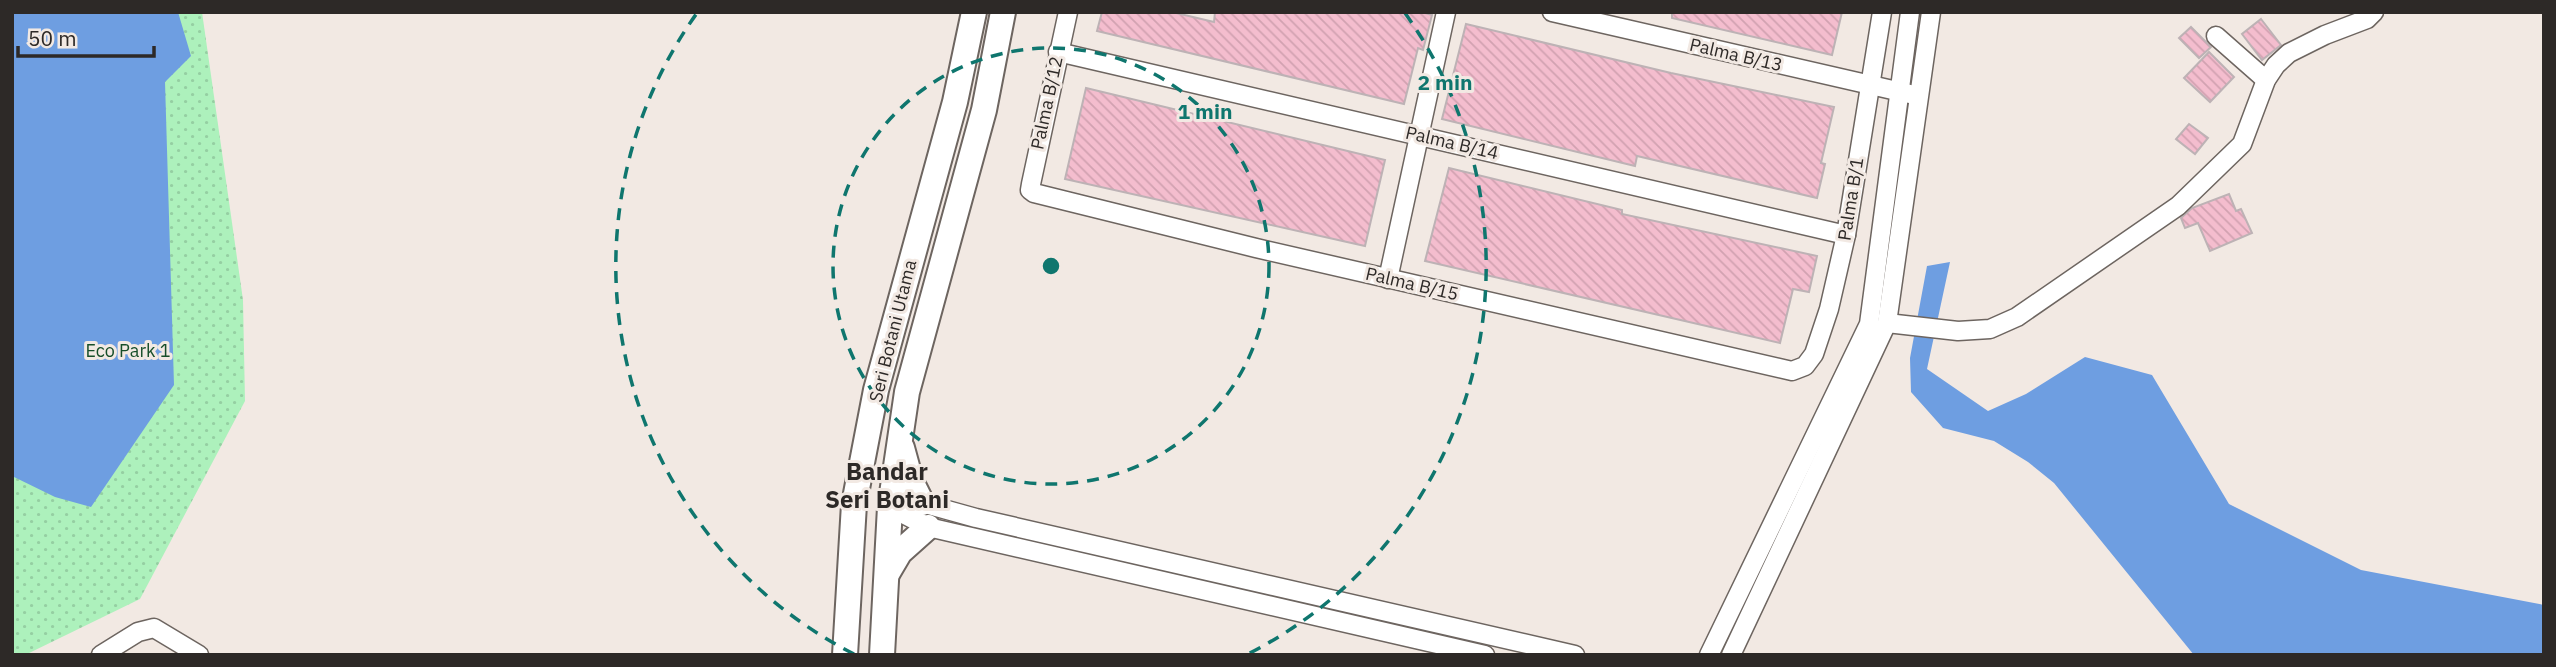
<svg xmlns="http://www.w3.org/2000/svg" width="2556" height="667" viewBox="0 0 2556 667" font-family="'IBM Plex Sans',sans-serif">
	<defs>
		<pattern id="park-dots" width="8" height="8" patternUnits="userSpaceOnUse" patternTransform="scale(1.75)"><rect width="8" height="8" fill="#adf1bc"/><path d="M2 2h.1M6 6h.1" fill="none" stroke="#95cfa2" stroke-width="1.8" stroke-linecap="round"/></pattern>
		<pattern id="building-back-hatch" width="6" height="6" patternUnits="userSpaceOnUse" patternTransform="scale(1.75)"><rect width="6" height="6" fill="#f4bdce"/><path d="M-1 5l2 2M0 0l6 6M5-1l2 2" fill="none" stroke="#d2a2b1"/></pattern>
	</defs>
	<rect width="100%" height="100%" fill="#f2e9e3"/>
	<path fill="url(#park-dots)" d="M12,12H202L243,300L245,401L140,599L25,655H12Z"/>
	<g fill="#6e9ee1">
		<path d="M12,12H178L191,56L165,82L174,385L91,507L55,497L12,476Z"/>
		<path d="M1950,262L1927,369L1988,411L2026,394L2085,357L2152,375L2229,504L2361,570L2544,605V655H2194L2054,483L2028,462L1994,441L1943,428L1911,392L1910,358L1927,266Z"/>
	</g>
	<g fill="url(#building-back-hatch)" stroke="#bdb2b5" stroke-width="2">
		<path d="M1102,12H1172L1214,22L1215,12H1422L1432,15L1423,50L1418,48L1404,104L1097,31Z"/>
		<path d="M1672,12H1842L1832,55L1672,18Z"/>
		<path d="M2261,19L2281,45L2262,60L2242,34Z"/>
		<path d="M1466,24L1671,73L1834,107L1821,163L1825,164L1817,198L1637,156L1635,166L1442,119Z"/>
		<path d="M2191,27L2211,47L2199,58L2179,38Z"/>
		<path d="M2209,52L2234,77L2210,102L2184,78Z"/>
		<path d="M1086,88L1385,160L1365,246L1065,179Z"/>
		<path d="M2189,124L2208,138L2195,154L2176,139Z"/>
		<path d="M1449,168L1622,210V214L1817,256L1809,292L1793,289L1780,343L1425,261Z"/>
		<path d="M2229,194L2236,211L2241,209L2252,233L2210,251L2198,223L2185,228L2181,218L2192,208Z"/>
	</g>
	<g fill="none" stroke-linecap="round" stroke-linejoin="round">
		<g stroke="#6d6560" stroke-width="21">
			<g id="street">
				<path d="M1068,12L1031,184L1030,190L1034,193L1256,248L1792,371L1805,366L1814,354L1829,309L1846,235L1882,12"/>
				<path d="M1552,12L1910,94"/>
				<path d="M2216,36L2266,80"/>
				<path d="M1058,52L1846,235"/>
				<path d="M1388,279L1446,12"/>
				<path d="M1887,323L1958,331L1990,329L2017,317L2178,206L2242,144L2266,80L2276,65L2289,53L2325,35L2367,19L2374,12"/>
				<path d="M890,507L922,503L976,518L1575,655"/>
				<path d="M890,507L928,527L1485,655"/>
				<path d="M101,655L138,632L154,628L199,655"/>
				<path d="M1709,655L1869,324L1910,12"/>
				<path d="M1731,655L1887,323L1931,12"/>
			</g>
		</g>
		<g stroke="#6d6560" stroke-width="28">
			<g id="secondary">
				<path d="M902,448L911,481L922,503"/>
				<path d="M887,574L900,552L928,527"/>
				<path d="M845,655L854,504L876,390L955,102L974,12"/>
				<path d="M882,655L890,507L907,392L984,110L1003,12"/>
			</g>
		</g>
		<use href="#street" stroke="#fff" stroke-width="18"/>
		<use href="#secondary" stroke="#fff" stroke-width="24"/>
	</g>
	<g fill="none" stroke="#0f766e" stroke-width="3.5" stroke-dasharray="12 9">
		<circle cx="1051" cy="266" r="218"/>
		<path d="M854 654A435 435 0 0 1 697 13M1405 13A435 435 0 0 1 1248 654"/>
	</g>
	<g text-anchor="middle" stroke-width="6" stroke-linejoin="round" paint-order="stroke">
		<g font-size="18" fill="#2d2927" stroke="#f2e9e3">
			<text transform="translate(1736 55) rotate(13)" y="6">Palma B/13</text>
			<text transform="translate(1047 103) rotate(-78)" y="6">Palma B/12</text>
			<text transform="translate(1452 143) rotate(13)" y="6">Palma B/14</text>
			<text transform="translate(1851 199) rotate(-81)" y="6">Palma B/1</text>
			<text transform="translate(1412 284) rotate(13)" y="6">Palma B/15</text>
			<text transform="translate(893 331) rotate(-76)" y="6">Seri Botani Utama</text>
		</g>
		<g font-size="18" fill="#164e29" stroke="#f2e9e3">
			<text x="128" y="357">Eco Park 1</text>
		</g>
		<g font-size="24" font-weight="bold" fill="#2d2927" stroke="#f2e9e3">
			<text x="887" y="480">Bandar<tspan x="887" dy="28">Seri Botani</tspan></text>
		</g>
	</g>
	<circle cx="1051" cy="266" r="10" fill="#0f766e" stroke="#f2e9e3" stroke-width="3.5"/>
	<g font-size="21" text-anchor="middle" font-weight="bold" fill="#0f766e" stroke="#f2e9e3" stroke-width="6" stroke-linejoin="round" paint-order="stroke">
		<text x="1445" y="90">2 min</text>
		<text x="1205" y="119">1 min</text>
	</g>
	<rect width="2556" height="667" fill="none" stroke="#2d2927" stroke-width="28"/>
	<path d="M18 46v10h136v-10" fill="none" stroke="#2d2927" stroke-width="3.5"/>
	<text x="28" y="46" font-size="21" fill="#2d2927" stroke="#f2e9e3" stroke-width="5" paint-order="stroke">50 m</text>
</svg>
